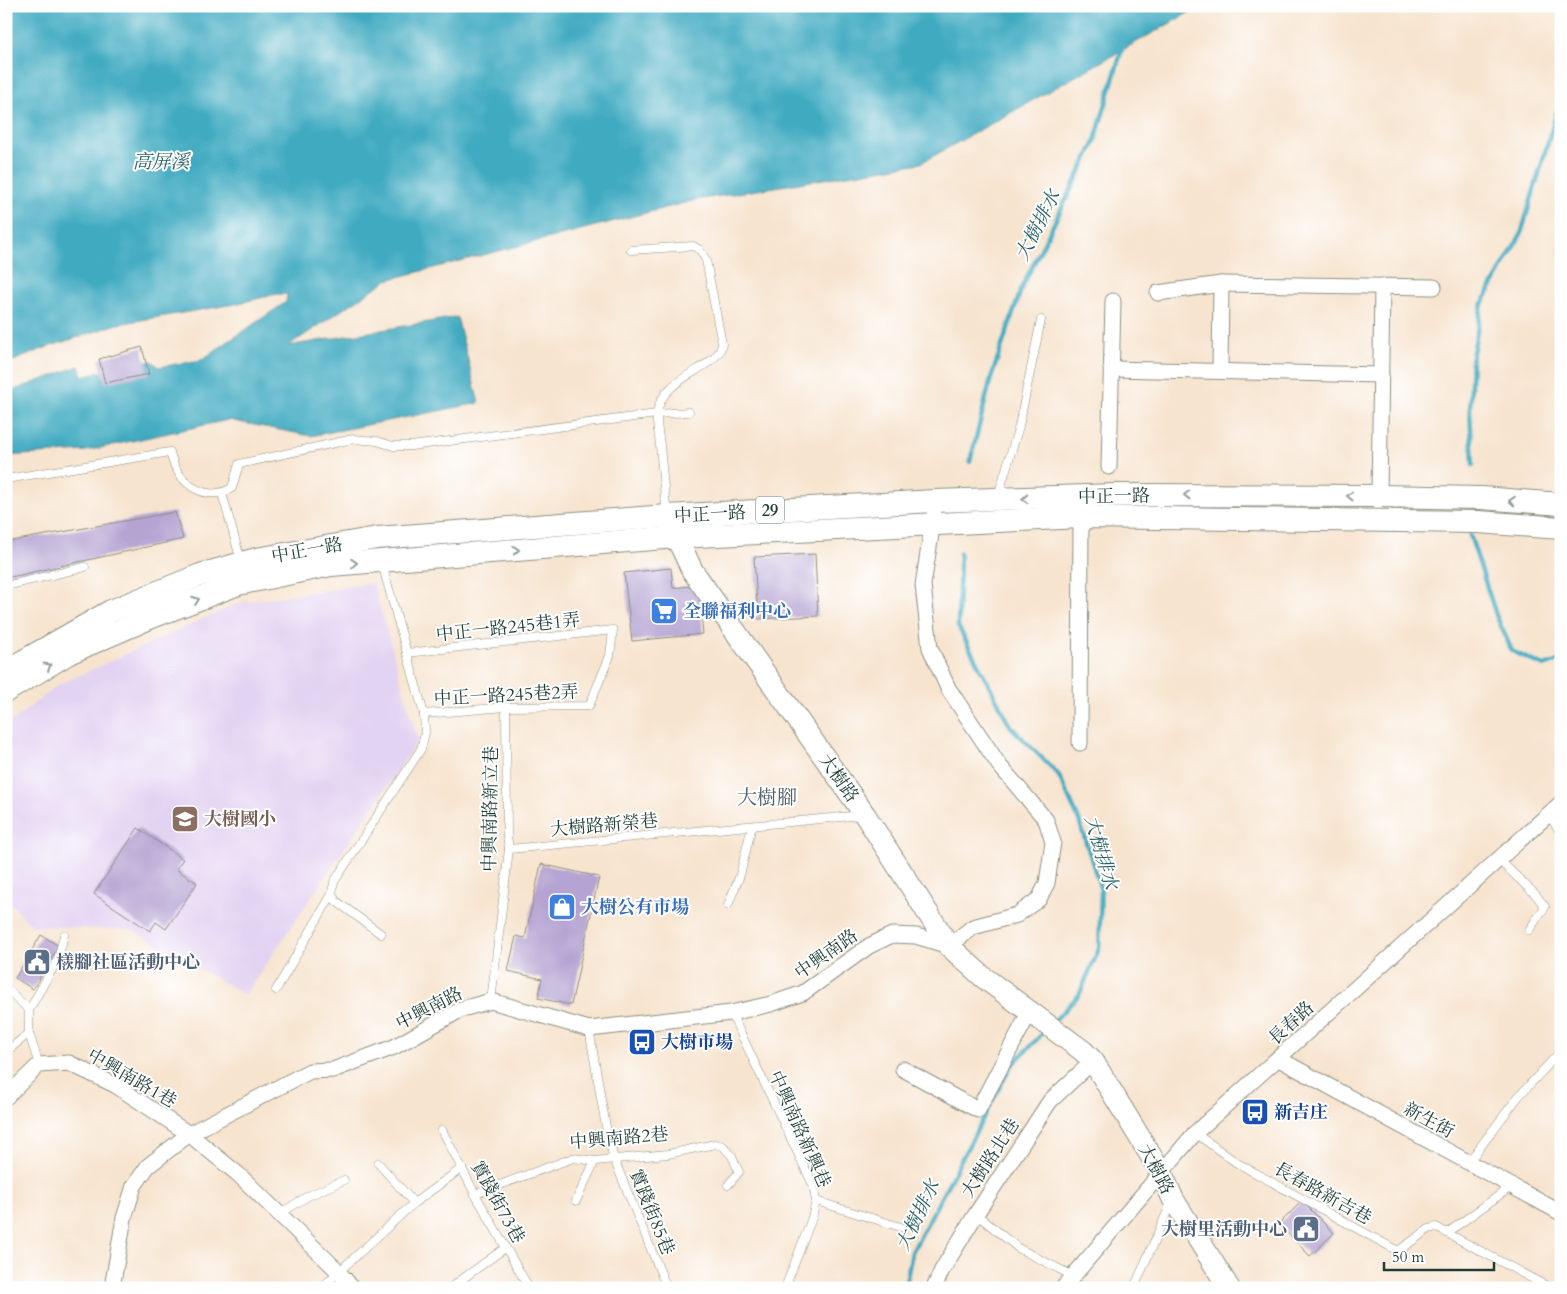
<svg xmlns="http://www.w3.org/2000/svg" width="1567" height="1294" viewBox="0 0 1567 1294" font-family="Cardo,'Noto Serif TC',serif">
	<rect width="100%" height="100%" fill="#fff"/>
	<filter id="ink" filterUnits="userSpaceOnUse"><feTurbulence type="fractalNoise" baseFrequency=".02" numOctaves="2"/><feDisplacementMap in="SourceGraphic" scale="10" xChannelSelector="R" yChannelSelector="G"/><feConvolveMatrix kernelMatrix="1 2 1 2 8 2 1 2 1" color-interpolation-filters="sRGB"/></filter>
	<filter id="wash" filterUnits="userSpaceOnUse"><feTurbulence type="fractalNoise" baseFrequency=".0096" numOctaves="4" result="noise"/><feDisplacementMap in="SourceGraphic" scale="20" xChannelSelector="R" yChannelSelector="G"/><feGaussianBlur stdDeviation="1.12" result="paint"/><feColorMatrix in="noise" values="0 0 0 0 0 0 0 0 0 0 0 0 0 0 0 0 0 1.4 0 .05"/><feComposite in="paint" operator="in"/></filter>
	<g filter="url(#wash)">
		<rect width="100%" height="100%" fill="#f7e4cf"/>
		<path fill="#e3d3f2" d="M373,583L418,740L245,995L133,930L32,926L6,899V726L58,685L238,603Z"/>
		<path fill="#41aac1" stroke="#30747a" d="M6,6H1201L921,163L696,200L387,280L288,346L457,317L479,403L311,436L228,420L86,451L6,456V393L79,366L82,376L152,361L159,367L201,360L286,302L287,294H277L235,304L118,324L45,348L6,364Z"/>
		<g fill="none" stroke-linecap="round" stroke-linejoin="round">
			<g stroke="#41aac1" stroke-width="4.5">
				<path d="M970,462L991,378L1022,287L1094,144L1122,49L1121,45"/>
				<path d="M1473,465L1470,411L1472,358L1482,304L1521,234L1561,98"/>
				<path d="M1470,535L1496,615L1512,651L1544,666L1561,660"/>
				<path d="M960,553L958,626L1011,727L1058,774L1079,820L1101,890L1099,949L1079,995L1054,1021"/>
				<path d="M905,1288L912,1252L1011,1066L1045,1031"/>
			</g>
		</g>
		<g id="blocks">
			<g fill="#b5a4d3">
				<path d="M142,347L149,374L105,383L99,359Z"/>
				<path d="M175,512L183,539L6,578V542Z"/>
				<path d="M815,554L818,616L758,619L754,557Z"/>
				<path d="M671,568L673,588L698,585L703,634L632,641L624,573Z"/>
				<path d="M138,828L183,859L176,869L197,883L166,929L156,922L150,931L94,894Z"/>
				<path d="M541,864L599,877L571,1005L538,998L542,979L508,971L516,936L525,938Z"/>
				<path d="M41,935L59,946L33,989L15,978Z"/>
				<path d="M1302,1201L1334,1233L1310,1256L1279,1224Z"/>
			</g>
		</g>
	</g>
	<g filter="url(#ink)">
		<use href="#blocks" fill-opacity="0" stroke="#8b9082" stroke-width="1"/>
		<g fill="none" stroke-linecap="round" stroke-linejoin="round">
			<g stroke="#8b9082" stroke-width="9">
				<g id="lane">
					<path d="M631,250L693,246L700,250L706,260L722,344C719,370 661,375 657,414C656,424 659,435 660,445C662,468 664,491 667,514"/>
					<path d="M6,479L170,452C176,481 203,504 232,488L239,464L353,439L377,441L393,446H411L657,414L689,412"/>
					<path d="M222,493L241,561"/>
					<path d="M998,496L1019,426L1041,320"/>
					<path d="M6,586L85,567"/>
					<path d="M407,653L613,630L610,656L589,706L506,707L424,714"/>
					<path d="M1548,814L1561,833"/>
					<path d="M509,849L862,815"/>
					<path d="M1498,859L1536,895L1545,907L1529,930"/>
					<path d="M728,905L740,875L752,826"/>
					<path d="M381,934L336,901L332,894L334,882L421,749L425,733L424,714L382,564"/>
					<path d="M6,988L29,1010"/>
					<path d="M276,990L332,894"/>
					<path d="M491,1001L509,849L507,836L506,707"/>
					<path d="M731,1013L813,1185L816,1201L812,1218L785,1288"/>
					<path d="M589,1029L607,1133L614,1159L667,1288"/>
					<path d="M29,1033L39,1065"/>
					<path d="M6,1052L29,1033V1010L58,959L64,935"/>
					<path d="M442,1130L475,1194L529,1288"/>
					<path d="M1195,1133L1237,1163L1398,1251L1429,1229L1436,1227L1447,1233L1512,1186"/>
					<path d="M378,1163L414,1203"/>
					<path d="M1468,1163L1518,1097L1561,1051"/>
					<path d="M475,1194L573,1158L595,1161L668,1154L715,1144L723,1146L732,1156L739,1172L728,1185"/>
					<path d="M576,1201L595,1161"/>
					<path d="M816,1201L904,1228"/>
					<path d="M976,1214L1018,1248L1073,1276"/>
					<path d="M278,1215L308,1196L344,1180"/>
					<path d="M1447,1233L1550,1288"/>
					<path d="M321,1288L414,1203L462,1168"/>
					<path d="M450,1288L505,1248"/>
					<path d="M1134,1288L1171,1203"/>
				</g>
			</g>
			<g stroke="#8b9082" stroke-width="17">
				<g id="street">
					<path d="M1158,293L1221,284L1434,287"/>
					<path d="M1111,369L1381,375"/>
					<path d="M1220,371L1221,284"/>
					<path d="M1109,467L1113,301"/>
					<path d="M1379,496L1382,286"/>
					<path d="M1080,743L1081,517"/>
					<path d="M1279,1059L1561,1213"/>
					<path d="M903,1069L978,1110L1029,1013"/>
					<path d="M6,1097L39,1065L69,1063L115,1085L189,1134L239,1175L338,1271L352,1288"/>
					<path d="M112,1288L124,1218L134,1186L148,1166L189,1134L310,1071L333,1070L394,1047L462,1009L491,1001L589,1029L731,1013L771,1004L803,993L869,946L892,935L916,936L949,946L973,927L1017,915L1039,899L1047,883L1053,842L1046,820L999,765L948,688L930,648L923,585L934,515"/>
					<path d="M934,1288L942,1270L976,1214L1050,1101L1093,1061"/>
					<path d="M1063,1288L1195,1133L1561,803"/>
				</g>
			</g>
			<g stroke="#8b9082" stroke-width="23">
				<path id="secondary" d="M670,523L692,570L865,815L949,946L983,977L1083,1051L1093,1061L1162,1174L1173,1199L1229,1288"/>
			</g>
			<g stroke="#8b9082" stroke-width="24">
				<g id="primary">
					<path d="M6,671L111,611L200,575L256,559L377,538L667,516L935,501L1116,495L1379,496L1481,498L1561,504"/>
					<path d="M6,691L69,653L152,617L238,584L331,565L677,537L1081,517L1478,522L1561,528"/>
				</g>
			</g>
			<use href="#lane" stroke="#fff" stroke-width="8"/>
			<use href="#street" stroke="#fff" stroke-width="15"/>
			<use href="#secondary" stroke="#fff" stroke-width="21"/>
			<use href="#primary" stroke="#fff" stroke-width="22"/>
		</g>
		<defs><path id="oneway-chevron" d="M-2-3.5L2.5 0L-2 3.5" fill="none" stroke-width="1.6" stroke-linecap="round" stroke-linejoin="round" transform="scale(1.25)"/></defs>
		<g stroke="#8f9e9a">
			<use href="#oneway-chevron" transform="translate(1187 495) rotate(-180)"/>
			<use href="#oneway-chevron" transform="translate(1350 496) rotate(-180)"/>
			<use href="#oneway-chevron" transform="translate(1025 499) rotate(178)"/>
			<use href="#oneway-chevron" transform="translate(1512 501) rotate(-176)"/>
			<use href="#oneway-chevron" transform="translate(516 550) rotate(-5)"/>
			<use href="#oneway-chevron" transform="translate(354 563) rotate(-4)"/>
			<use href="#oneway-chevron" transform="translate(196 600) rotate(-20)"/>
			<use href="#oneway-chevron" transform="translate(48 666) rotate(-31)"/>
		</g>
	</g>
	<defs>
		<g id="supermarket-square" transform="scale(1.4375)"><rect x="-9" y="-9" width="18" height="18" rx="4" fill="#3f7fe0" stroke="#fff"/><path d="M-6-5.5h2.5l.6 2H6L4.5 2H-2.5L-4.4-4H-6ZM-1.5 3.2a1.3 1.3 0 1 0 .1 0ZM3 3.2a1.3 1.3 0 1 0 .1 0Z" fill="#fff"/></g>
		<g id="school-square" transform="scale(1.4375)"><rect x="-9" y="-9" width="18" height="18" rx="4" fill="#8d6e63" stroke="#fff"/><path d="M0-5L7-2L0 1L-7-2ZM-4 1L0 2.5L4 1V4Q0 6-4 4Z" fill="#fff"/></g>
		<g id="shop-square" transform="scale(1.4375)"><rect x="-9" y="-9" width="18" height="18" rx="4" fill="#3f7fe0" stroke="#fff"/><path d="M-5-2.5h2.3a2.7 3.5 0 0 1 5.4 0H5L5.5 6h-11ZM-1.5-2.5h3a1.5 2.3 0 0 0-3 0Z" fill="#fff"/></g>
		<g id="civic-square" transform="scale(1.4375)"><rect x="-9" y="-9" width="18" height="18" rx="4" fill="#5c6f8a" stroke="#fff"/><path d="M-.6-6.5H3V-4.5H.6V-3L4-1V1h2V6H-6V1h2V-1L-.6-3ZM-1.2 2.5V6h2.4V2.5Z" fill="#fff"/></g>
		<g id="bus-square" transform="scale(1.4375)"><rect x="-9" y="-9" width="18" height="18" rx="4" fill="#1a4fb4" stroke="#fff"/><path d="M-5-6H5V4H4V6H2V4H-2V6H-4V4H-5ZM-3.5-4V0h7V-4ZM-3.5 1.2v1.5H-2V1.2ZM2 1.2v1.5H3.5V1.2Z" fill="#fff"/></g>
	</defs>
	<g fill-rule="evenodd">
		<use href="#supermarket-square" x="664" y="611"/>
		<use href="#school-square" x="185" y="819"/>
		<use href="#shop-square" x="562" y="907"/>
		<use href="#civic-square" x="37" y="962"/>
		<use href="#bus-square" x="642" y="1042"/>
		<use href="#bus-square" x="1255" y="1112"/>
		<use href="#civic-square" x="1306" y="1229"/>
	</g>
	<g text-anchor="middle" stroke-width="4" stroke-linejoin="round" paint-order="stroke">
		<rect fill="#fff" stroke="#627771" stroke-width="1" x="756" y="496.5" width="28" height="27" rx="4"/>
		<g font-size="16" font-weight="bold" fill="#1f3d34">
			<text x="770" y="516">29</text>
		</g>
		<g font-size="18" fill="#1f3d34" stroke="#fff">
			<text transform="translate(1114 496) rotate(-1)" y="6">中正一路</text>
			<text transform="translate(710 514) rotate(-3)" y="6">中正一路</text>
			<text transform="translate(307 550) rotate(-10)" y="6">中正一路</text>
			<text transform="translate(508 627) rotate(-6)" y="6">中正一路245巷1弄</text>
			<text transform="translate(506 695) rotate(-3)" y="6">中正一路245巷2弄</text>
			<text transform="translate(839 778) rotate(55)" y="6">大樹路</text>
			<text transform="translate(490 809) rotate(-89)" y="6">中興南路新立巷</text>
			<text transform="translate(604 825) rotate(-5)" y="6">大樹路新榮巷</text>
			<text transform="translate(826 954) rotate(-35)" y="6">中興南路</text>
			<text transform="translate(429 1008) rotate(-27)" y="6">中興南路</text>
			<text transform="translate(1291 1023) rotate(-43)" y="6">長春路</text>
			<text transform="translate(132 1078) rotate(30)" y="6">中興南路1巷</text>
			<text transform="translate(1429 1120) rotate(29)" y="6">新生街</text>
			<text transform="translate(800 1129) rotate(66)" y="6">中興南路新興巷</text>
			<text transform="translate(619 1138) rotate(-5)" y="6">中興南路2巷</text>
			<text transform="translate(990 1158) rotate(-57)" y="6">大樹路北巷</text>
			<text transform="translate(1156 1169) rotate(62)" y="6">大樹路</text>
			<text transform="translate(1323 1193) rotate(29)" y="6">長春路新吉巷</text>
			<text transform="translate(498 1202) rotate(61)" y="6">實踐街73巷</text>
			<text transform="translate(652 1212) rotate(68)" y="6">實踐街85巷</text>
		</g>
		<g font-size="18" font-weight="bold" fill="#366cbe" stroke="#fff" text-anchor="start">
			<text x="683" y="617">全聯福利中心</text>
			<text x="581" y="913">大樹公有市場</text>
		</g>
		<g font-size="18" font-weight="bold" fill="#785e54" stroke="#fff" text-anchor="start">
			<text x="204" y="825">大樹國小</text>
		</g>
		<g font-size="18" font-weight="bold" fill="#4e5e75" stroke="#fff" text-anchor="start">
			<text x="56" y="968">檨腳社區活動中心</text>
			<text x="1287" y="1235" text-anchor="end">大樹里活動中心</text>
		</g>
		<g font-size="18" font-weight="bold" fill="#164399" stroke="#fff" text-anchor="start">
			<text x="661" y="1048">大樹市場</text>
			<text x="1274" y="1118">新吉庄</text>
		</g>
		<g font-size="19" font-style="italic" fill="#2b6365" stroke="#fff">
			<text x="161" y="168">高屏溪</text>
			<text transform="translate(1037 225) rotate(-63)" y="7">大樹排水</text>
			<text transform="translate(1102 852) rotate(74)" y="7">大樹排水</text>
			<text transform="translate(917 1215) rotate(-64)" y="7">大樹排水</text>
		</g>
		<g font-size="20" fill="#54616c" stroke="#fff">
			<text x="767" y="804">大樹腳</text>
		</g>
	</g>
	<rect width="1567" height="1294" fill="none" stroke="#fff" stroke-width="25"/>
	<path d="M1384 1262v8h110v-8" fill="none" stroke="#1f3d34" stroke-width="2.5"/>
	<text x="1392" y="1262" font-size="15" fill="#1f3d34" stroke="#ffffff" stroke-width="4" paint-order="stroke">50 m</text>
</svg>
